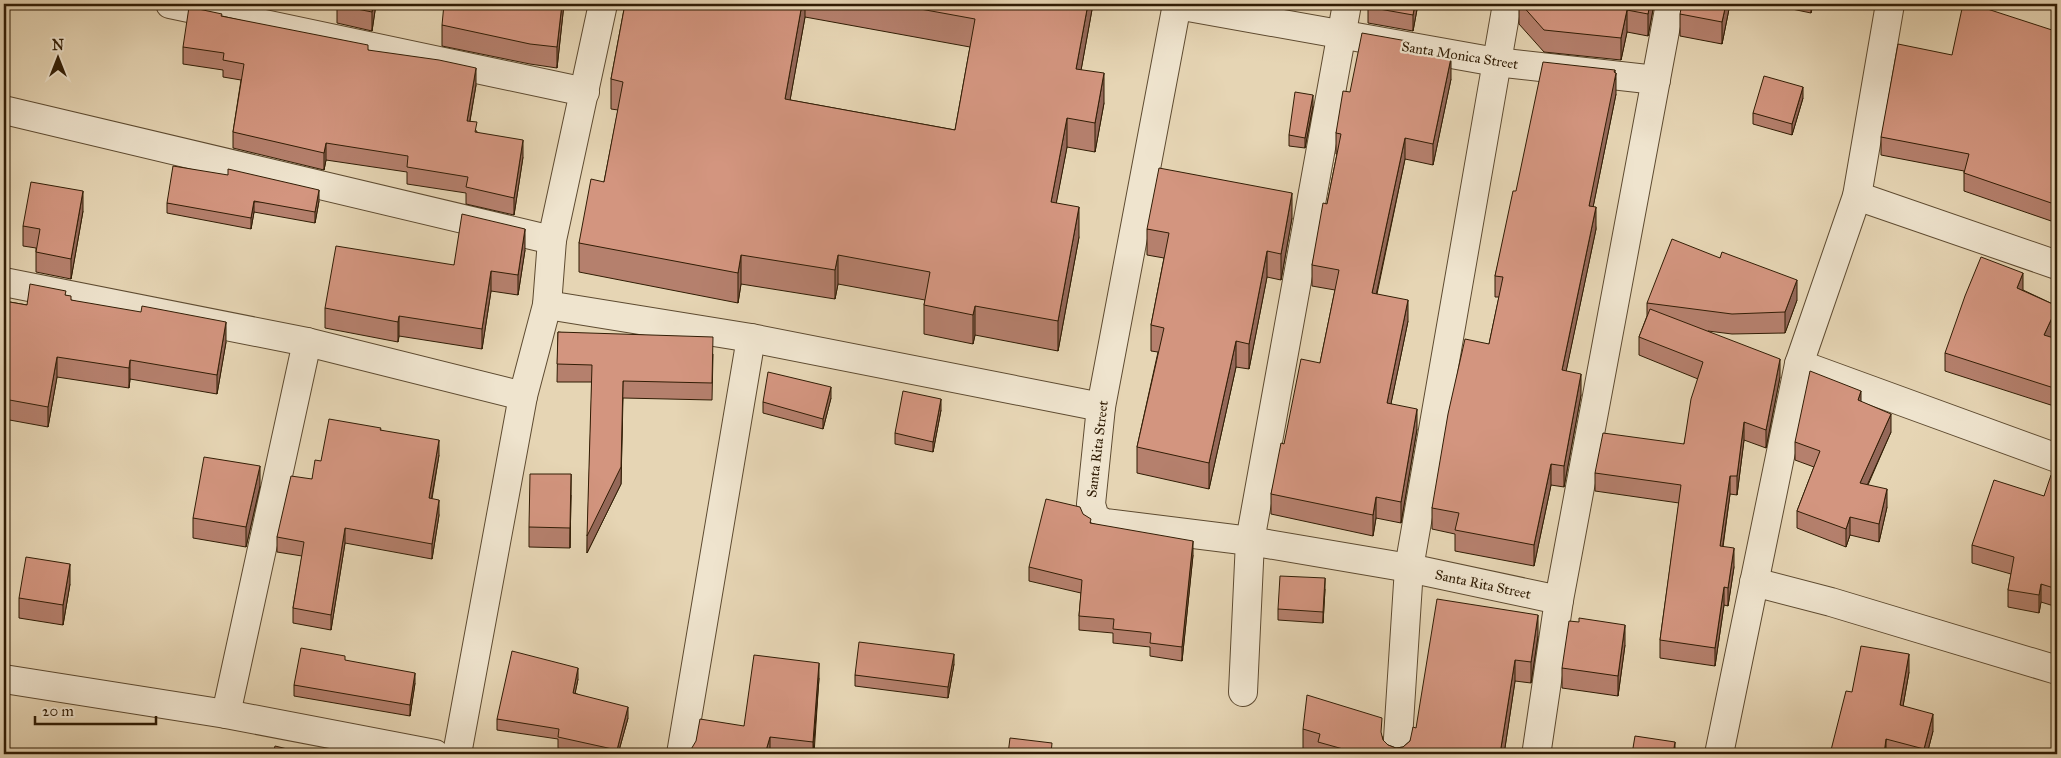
<svg xmlns="http://www.w3.org/2000/svg" width="2061" height="758" viewBox="0 0 2061 758" font-family="'IM FELL Great Primer',serif">
	<rect width="100%" height="100%" fill="#e6d5b4"/>
	<filter id="stains"><feTurbulence type="fractalNoise" baseFrequency=".004" numOctaves="4"/><feColorMatrix values="0 0 0 0 .2 0 0 0 0 .09 0 0 0 0 .02 0 0 0 .5 -.17"/></filter>
	<radialGradient id="worn" r=".72"><stop offset=".6" stop-color="#630" stop-opacity="0"/><stop offset="1" stop-color="#630" stop-opacity=".3"/></radialGradient>
	<g fill="none" stroke-linecap="round" stroke-linejoin="round">
		<g stroke="#5e4b31" stroke-width="30">
			<g id="street">
				<path d="M170,4L585,92"/>
				<path d="M1177,4L1101,407L1091,504L1095,518L1105,523L1250,541L1409,568L1559,600"/>
				<path d="M1177,5L1496,62L1656,80"/>
				<path d="M4,110L552,240"/>
				<path d="M1857,196L2057,265"/>
				<path d="M4,282L307,342L523,396"/>
				<path d="M547,305L751,338L1101,407"/>
				<path d="M1799,364L2057,458"/>
				<path d="M1754,582L1831,602L2057,670"/>
				<path d="M4,679L226,714L435,754"/>
				<path d="M1243,692L1250,541L1347,4"/>
				<path d="M226,714L307,342"/>
				<path d="M1537,749L1559,600L1670,4"/>
				<path d="M457,754L523,396L547,305L552,240L603,4"/>
				<path d="M681,754L751,338"/>
				<path d="M1397,754L1409,568L1507,4"/>
				<path d="M1719,754L1799,364L1857,196L1890,4"/>
			</g>
		</g>
		<use href="#street" stroke="#efe4ce" stroke-width="28"/>
	</g>
	<g fill="#b5806d" stroke="#311d05" fill-rule="evenodd">
		<path d="M337,4H376L372,31L337,23Z"/>
		<path d="M564,4L557,68L530,64L442,46V25Z"/>
		<path d="M625,4H1093L1081,70L1104,103L1095,152L1067,147L1056,203L1079,237L1058,351L975,335L973,344L924,334V305L925,300L838,284L835,299L741,284L738,303L579,272V243L604,182L618,110L611,109V79ZM805,17L970,47L955,130L790,100Z"/>
		<path d="M1112,4H1122V6Z"/>
		<path d="M1365,4H1418L1413,31L1368,23V6L1365,5Z"/>
		<path d="M1519,4H1654L1648,36L1627,32L1621,60L1544,52L1519,24Z"/>
		<path d="M1730,4L1722,44L1680,36V14Z"/>
		<path d="M1768,4H1813L1811,13Z"/>
		<path d="M222,16L368,50L476,85L470,121L477,132L523,157L514,215L466,204V193L407,184V172L326,160L324,170L233,148V132L241,80L223,77V70L183,64V47Z"/>
		<path d="M2052,30H2057V223L1964,191V171L1881,155V137L1952,55Z"/>
		<path d="M1407,49L1451,79L1433,165L1405,159L1377,294L1408,321L1391,403L1417,429L1401,523L1376,518L1373,536L1271,514V494L1284,444L1320,363L1335,290L1312,286V265L1327,204L1337,154H1336V133L1350,92Z"/>
		<path d="M1616,94L1593,207L1596,229L1566,371L1581,395L1564,487L1551,485L1534,566L1455,551V534L1432,529V508L1489,344L1499,297H1495V276L1516,191Z"/>
		<path d="M1803,98L1792,135L1753,124V113Z"/>
		<path d="M1313,106L1305,148L1289,146V135Z"/>
		<path d="M319,201L315,223L254,212L251,229L167,213V203Z"/>
		<path d="M83,211L71,279L36,272V248L23,246V226Z"/>
		<path d="M1292,218L1281,280L1267,277L1249,369L1236,367L1209,489L1137,473V447L1158,352L1151,351V325L1164,258L1147,255V229Z"/>
		<path d="M525,250L518,295L491,291L482,349L399,336L398,342L325,328V308L454,265Z"/>
		<path d="M1720,258L1797,300L1785,333L1732,334L1708,331L1780,377L1766,448L1744,440L1737,495L1730,494L1723,547L1734,567L1728,606L1724,605L1715,666L1660,658V640L1679,503L1595,491V473L1684,444L1698,379L1639,355V337L1647,316V303Z"/>
		<path d="M2023,290L2057,306V325L2051,337L2057,339V407L1945,371V353Z"/>
		<path d="M66,295L71,300L226,342L217,394L130,379L129,388L57,377L48,427L4,419V301L27,305Z"/>
		<path d="M558,332L713,354L712,400L623,398L621,484L587,553L592,382H557Z"/>
		<path d="M831,398L823,429L763,413V402Z"/>
		<path d="M1861,401L1891,432L1868,485L1887,507L1879,542L1850,535L1846,547L1797,528V511L1814,467L1795,460V442Z"/>
		<path d="M941,410L933,452L895,444V433Z"/>
		<path d="M381,430L439,455L432,499L439,515L432,559L345,543L331,630L293,623V608L302,556L277,552V537L312,479L321,461Z"/>
		<path d="M2057,477V607L2041,602L2039,613L2008,607V590L2011,574L1972,563V545L2044,496Z"/>
		<path d="M260,486L246,547L193,538V518Z"/>
		<path d="M571,495L570,548L529,547V527Z"/>
		<path d="M1083,514L1091,523L1193,555L1182,661L1150,656V647L1113,643V633L1079,630V616L1081,593L1029,581V567Z"/>
		<path d="M70,584L63,625L19,618V598Z"/>
		<path d="M1325,589L1323,623L1278,620V609Z"/>
		<path d="M1538,636L1531,683L1515,681L1504,754H1316L1303,750V729L1382,736L1383,740L1388,745L1396,748L1403,747L1410,741L1416,728Z"/>
		<path d="M1625,645L1618,696L1562,688V668Z"/>
		<path d="M954,664L948,698L855,686V675Z"/>
		<path d="M1909,672L1903,706L1933,731L1927,754H1830L1852,692Z"/>
		<path d="M819,678L814,754H788L770,752V754H690L744,726Z"/>
		<path d="M578,679L575,693L628,718L618,754H587L558,748V739L497,730V719Z"/>
		<path d="M415,683L410,716L294,696V685Z"/>
	</g>
	<g fill="#946859" stroke="#311d05">
		<path d="M373,4H376L372,31V12Z"/>
		<path d="M562,4H564L557,68V47Z"/>
		<path d="M802,4H805V17L785,128V99Z"/>
		<path d="M1088,4H1093L1076,98V69Z"/>
		<path d="M1415,4H1418L1413,31V15Z"/>
		<path d="M1650,4H1654L1648,36V14Z"/>
		<path d="M1726,4H1730L1722,44V22Z"/>
		<path d="M1811,4H1813L1811,13Z"/>
		<path d="M1627,10V32L1621,60V38Z"/>
		<path d="M1451,58V79L1433,165V144Z"/>
		<path d="M476,68V85L467,137V121Z"/>
		<path d="M1615,70V80L1616,73V94L1589,227V206Z"/>
		<path d="M1104,73V103L1095,152V123Z"/>
		<path d="M1803,87V98L1792,135V124Z"/>
		<path d="M1313,95V106L1305,148V138Z"/>
		<path d="M1067,118V147L1051,231V202Z"/>
		<path d="M1405,138V159L1372,314V293Z"/>
		<path d="M523,140V157L514,215V198Z"/>
		<path d="M326,143V160L324,170V153Z"/>
		<path d="M319,190V201L315,223V212Z"/>
		<path d="M83,191V211L71,279V259Z"/>
		<path d="M1292,193V218L1281,280V254Z"/>
		<path d="M254,201V212L251,229V218Z"/>
		<path d="M1079,207V237L1058,351V321Z"/>
		<path d="M1596,207V229L1562,391V370Z"/>
		<path d="M525,229V250L518,295V275Z"/>
		<path d="M1267,251V277L1249,369V344Z"/>
		<path d="M741,255V284L738,303V273Z"/>
		<path d="M838,255V284L835,299V270Z"/>
		<path d="M491,271V291L482,349V329Z"/>
		<path d="M2023,273V291L2017,288Z"/>
		<path d="M1797,280V300L1785,333V312Z"/>
		<path d="M1408,300V321L1387,423V403Z"/>
		<path d="M975,306V335L973,344V315Z"/>
		<path d="M2057,307V325L2044,352V335Z"/>
		<path d="M399,316V336L398,342V322Z"/>
		<path d="M226,322V342L217,394V375Z"/>
		<path d="M1236,341V367L1209,489V463Z"/>
		<path d="M57,357V377L48,427V407Z"/>
		<path d="M1780,359V377L1766,448V430Z"/>
		<path d="M130,360V379L129,388V368Z"/>
		<path d="M1581,374V395L1564,487V466Z"/>
		<path d="M623,381L621,484L587,553V536Z"/>
		<path d="M831,387V398L823,429V419Z"/>
		<path d="M1861,391V409L1858,400Z"/>
		<path d="M941,399V410L933,452V442Z"/>
		<path d="M1417,409V429L1401,523V502Z"/>
		<path d="M1891,414V432L1860,501V483Z"/>
		<path d="M1744,422V440L1737,495V476Z"/>
		<path d="M439,440V455L429,513V498Z"/>
		<path d="M1551,464V485L1534,566V545Z"/>
		<path d="M260,466V486L246,547V527Z"/>
		<path d="M571,474V495L570,548V528Z"/>
		<path d="M1730,476V494L1720,565V546Z"/>
		<path d="M1887,489V507L1879,542V524Z"/>
		<path d="M1376,497V518L1373,536V515Z"/>
		<path d="M439,500V515L432,559V544Z"/>
		<path d="M1850,517V535L1846,547V529Z"/>
		<path d="M345,528V543L331,630V615Z"/>
		<path d="M1193,541V555L1182,661V647Z"/>
		<path d="M1734,548V567L1728,606V588Z"/>
		<path d="M70,564V584L63,625V605Z"/>
		<path d="M1325,578V589L1323,623V612Z"/>
		<path d="M2041,584V602L2039,613V595Z"/>
		<path d="M1724,587V605L1715,666V648Z"/>
		<path d="M1538,615V636L1531,683V662Z"/>
		<path d="M1625,625V645L1618,696V676Z"/>
		<path d="M954,654V664L948,698V687Z"/>
		<path d="M1909,654V672L1900,723V705Z"/>
		<path d="M1515,660V681L1504,754H1500Z"/>
		<path d="M819,663V678L813,754V742Z"/>
		<path d="M578,668V679L573,704V693Z"/>
		<path d="M415,673V683L410,716V705Z"/>
		<path d="M628,707V718L618,754H617V750Z"/>
		<path d="M1933,714V731L1927,754H1924V749Z"/>
		<path d="M770,737V754H765Z"/>
		<path d="M1886,739V754H1884Z"/>
		<path d="M1675,742V754H1673Z"/>
	</g>
	<g fill="#d3957f" stroke="#311d05">
		<path d="M337,4H373L372,12L337,5Z"/>
		<path d="M444,4H562L557,47L530,44L442,25Z"/>
		<path d="M625,4H802L785,99L955,130L975,19L893,4H1088L1076,69L1104,73L1095,123L1067,118L1051,202L1079,207L1058,321L975,306L973,315L924,305L930,272L838,255L835,270L741,255L738,273L579,243L591,179L604,182L623,82L611,79Z"/>
		<path d="M1369,4H1415L1413,15L1368,7Z"/>
		<path d="M1521,4H1650L1648,14L1627,10L1621,38L1544,30Z"/>
		<path d="M1682,4H1726L1722,22L1680,14Z"/>
		<path d="M1963,4H1972L2052,30H2057V205L1964,173L1969,154L1881,137L1898,44L1952,55Z"/>
		<path d="M189,7L222,14L221,16L368,45V50L439,60L476,68L467,121L477,122L475,132L523,140L514,198L466,187L468,177L407,167L408,156L326,143L324,153L233,132L244,64L223,60L224,53L183,47Z"/>
		<path d="M1362,33L1407,41L1405,49L1451,58L1433,144L1405,138L1372,293L1408,300L1387,403L1417,409L1401,502L1376,497L1373,515L1271,494L1281,443L1284,444L1301,359L1320,363L1339,270L1312,265L1323,203L1327,204L1341,134L1336,133L1343,91L1350,92Z"/>
		<path d="M1543,62L1615,70L1614,72L1616,73L1589,206L1596,207L1562,370L1581,374L1564,466L1551,464L1534,545L1455,530L1459,513L1432,508L1448,414L1465,339L1489,344L1503,277L1495,276L1513,191H1516Z"/>
		<path d="M1764,76L1803,87L1792,124L1753,113Z"/>
		<path d="M1295,92L1313,95L1305,138L1289,135Z"/>
		<path d="M173,166L228,175V169L319,190L315,212L254,201L251,218L167,203Z"/>
		<path d="M1159,168L1292,193L1281,254L1267,251L1249,344L1236,341L1209,463L1137,447L1164,328L1151,325L1169,233L1147,229Z"/>
		<path d="M31,182L83,191L71,259L36,252L40,229L23,226Z"/>
		<path d="M462,214L525,229L518,275L491,271L482,329L399,316L398,322L325,308L336,246L454,265Z"/>
		<path d="M1672,239L1720,258L1722,252L1797,280L1785,312L1732,314L1647,303Z"/>
		<path d="M1981,257L2023,273L2017,288L2057,306V307L2044,335L2057,339V389L1945,353L1965,296Z"/>
		<path d="M30,284L66,291L65,295L71,296V300L141,312L142,306L226,322L217,375L130,360L129,368L57,357L48,407L4,399V301L27,305Z"/>
		<path d="M1650,309L1780,359L1766,430L1744,422L1737,476H1730L1720,546L1734,548L1728,588L1724,587L1715,648L1660,640L1681,485L1595,473L1603,433L1684,444L1691,399L1703,362L1639,337Z"/>
		<path d="M558,332L713,337L712,383L623,381L621,467L587,536L592,365L557,364Z"/>
		<path d="M1810,371L1861,391L1858,400L1891,414L1860,483L1887,489L1879,524L1850,517L1846,529L1797,511L1820,451L1795,442Z"/>
		<path d="M768,372L831,387L823,419L763,402Z"/>
		<path d="M903,391L941,399L933,442L895,433Z"/>
		<path d="M329,419L381,428L380,430L439,440L429,498L439,500L432,544L345,528L331,615L293,608L304,542L277,537L291,476L312,479L315,460L321,461Z"/>
		<path d="M204,457L260,466L246,527L193,518Z"/>
		<path d="M530,474H571L570,528L529,527Z"/>
		<path d="M2051,475L2057,477V589L2041,584L2039,595L2008,590L2014,557L1972,545L1994,480L2044,496Z"/>
		<path d="M1046,499L1080,507L1083,514L1091,519L1090,523L1193,541L1182,647L1150,643L1151,633L1113,629L1114,619L1079,616L1082,580L1029,567Z"/>
		<path d="M26,557L70,564L63,605L19,598Z"/>
		<path d="M1280,576L1325,578L1323,612L1278,609Z"/>
		<path d="M1437,599L1538,615L1531,662L1515,660L1500,754H1361L1318,742L1320,734L1303,729L1307,695L1382,718L1381,732L1383,740L1388,745L1396,748L1403,747L1410,741L1413,727L1416,728Z"/>
		<path d="M1579,618L1625,625L1618,676L1562,668L1569,621L1579,622Z"/>
		<path d="M859,642L954,654L948,687L855,675Z"/>
		<path d="M1861,646L1909,654L1900,705L1933,714L1924,749L1886,739L1884,754H1830L1846,691L1852,692Z"/>
		<path d="M301,648L345,656V660L415,673L410,705L294,685Z"/>
		<path d="M512,651L578,668L573,693L628,707L617,750L558,737L559,729L497,719Z"/>
		<path d="M754,655L819,663L813,742L770,737L765,754H690V751L696,741L700,719L744,726Z"/>
		<path d="M1635,736L1675,742L1673,754H1632Z"/>
		<path d="M1010,738L1052,743L1051,754H1008Z"/>
		<path d="M275,746L308,754H273Z"/>
		<path d="M355,751L393,754H354Z"/>
	</g>
	<g text-anchor="middle" stroke-width="4.5" stroke-linejoin="round" paint-order="stroke">
		<g font-size="14" fill="#311d05" stroke="#efe4ce">
			<text transform="translate(1460 55) rotate(9)" y="5">Santa Monica Street</text>
			<text transform="translate(1097 449) rotate(-83)" y="5">Santa Rita Street</text>
			<text transform="translate(1483 584) rotate(12)" y="5">Santa Rita Street</text>
		</g>
	</g>
	<rect width="2061" height="758" fill="none" stroke="#e6d5b4" stroke-width="20"/>
	<rect x="5" y="5" width="2051" height="748" fill="none" stroke="#311d05" stroke-width="2.5"/>
	<rect x="10" y="10" width="2041" height="738" fill="none" stroke="#311d05"/>
	<g transform="translate(58 58)" stroke="#efe4ce" stroke-width="4" paint-order="stroke">
	<path d="M0-4L9 19L0 12L-9 19Z" fill="#311d05"/>
	<text y="-8" font-size="14" font-weight="bold" text-anchor="middle" fill="#311d05">N</text>
	</g>
	<path d="M35 716v8h121v-8" fill="none" stroke="#311d05" stroke-width="2.5"/>
	<text x="42" y="716" font-size="15" fill="#311d05" stroke="#efe4ce" stroke-width="4" paint-order="stroke">20 m</text>
	<rect width="100%" height="100%" filter="url(#stains)"/>
	<rect width="100%" height="100%" fill="url(#worn)"/>
</svg>
